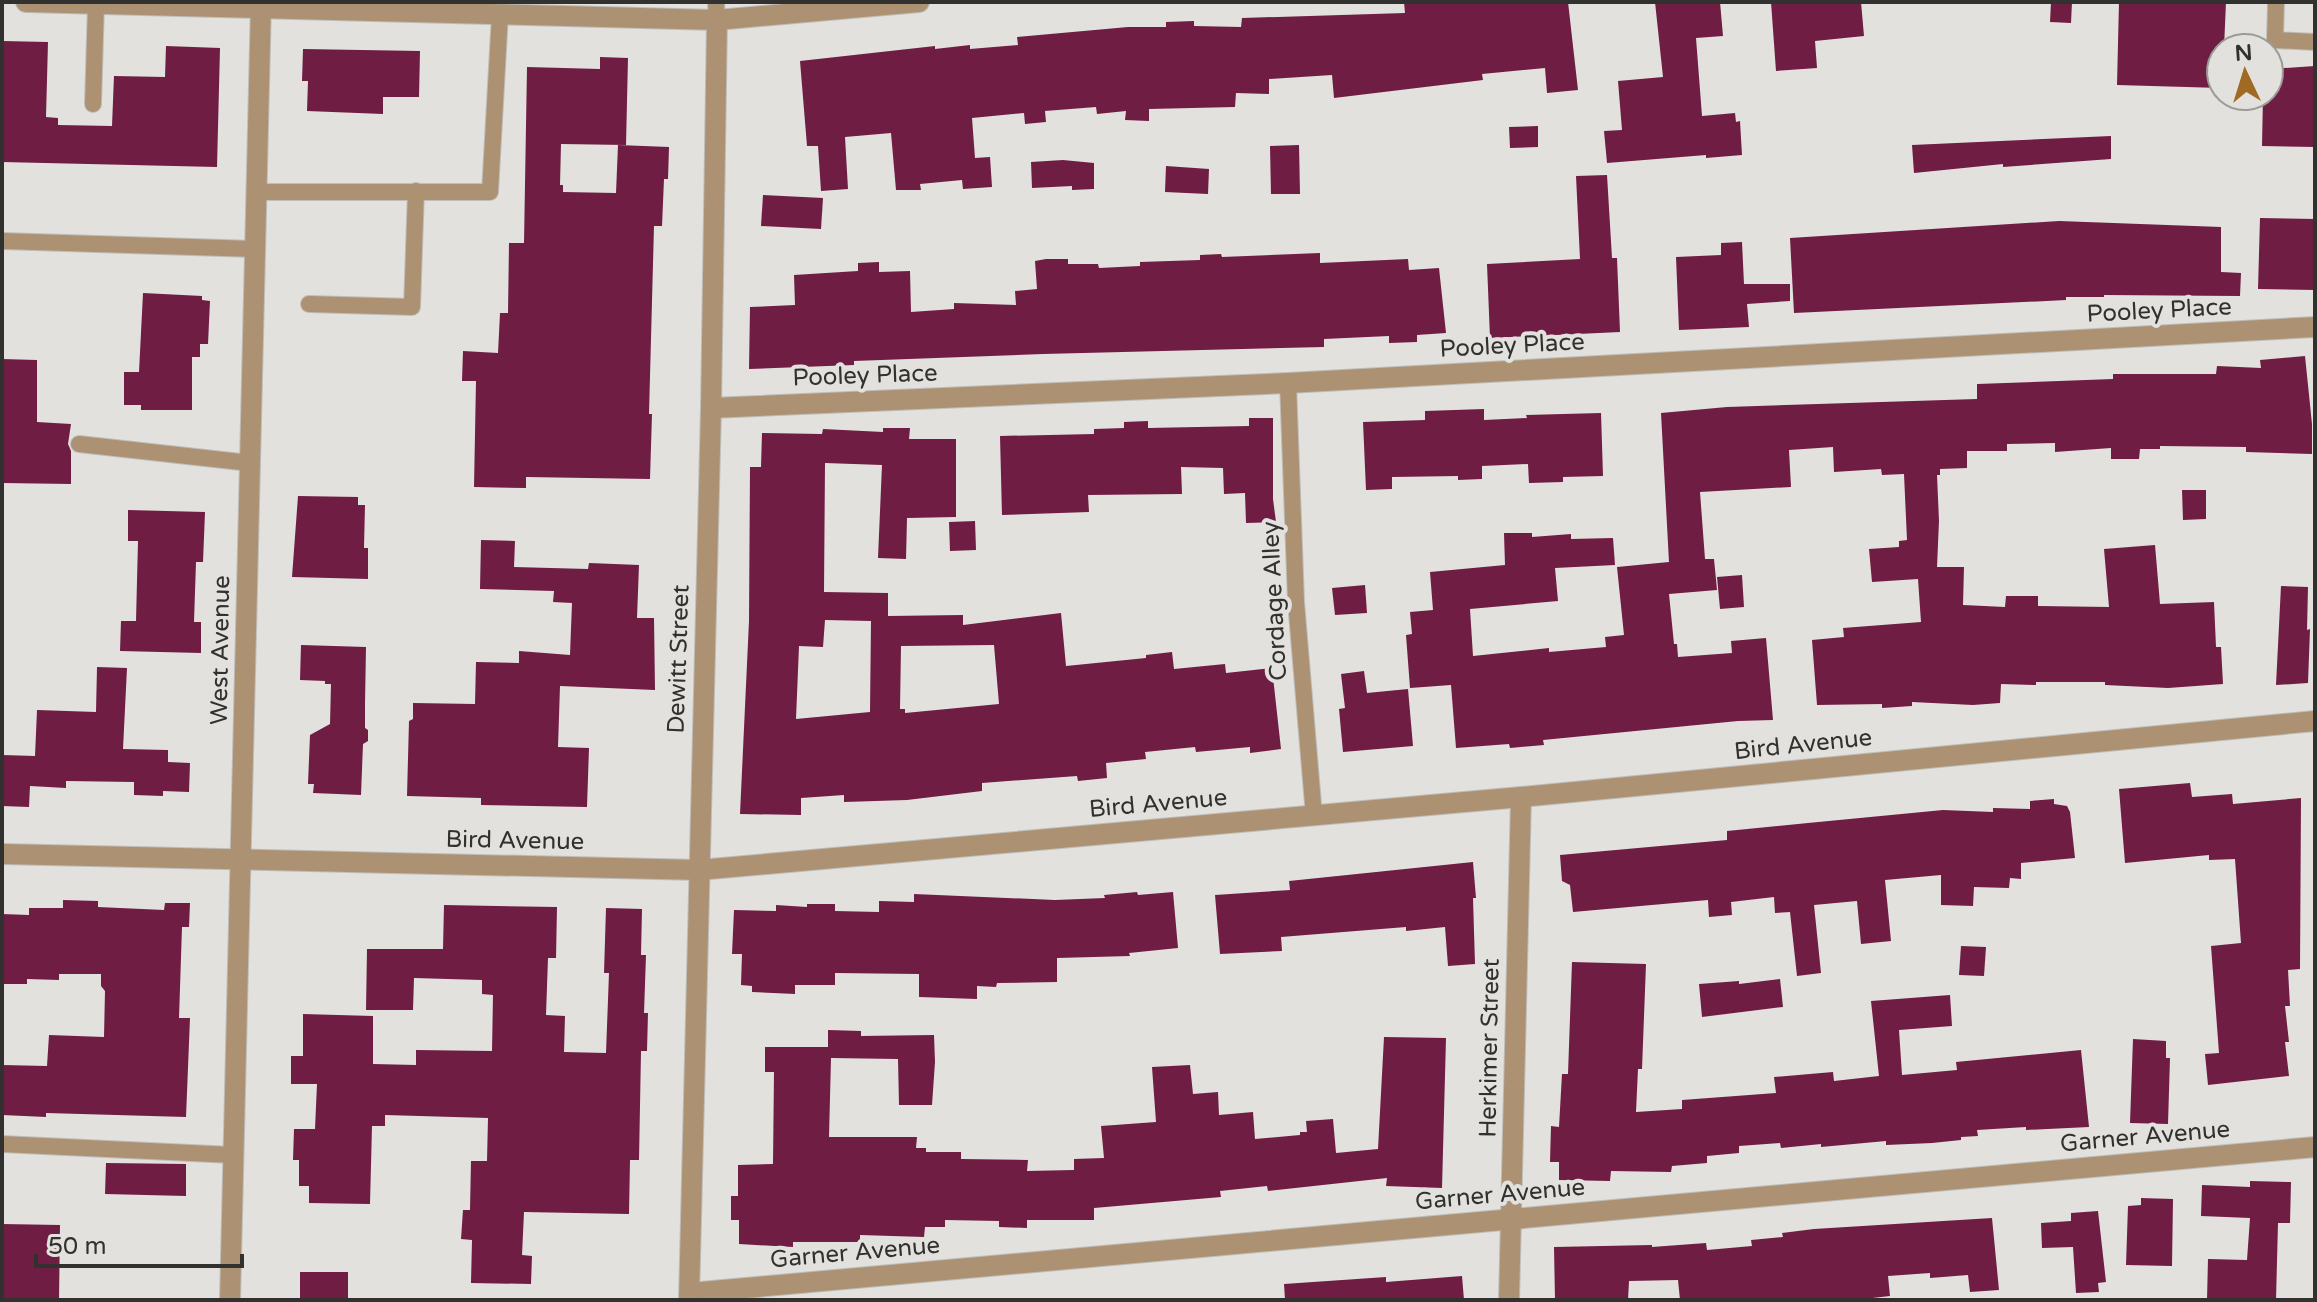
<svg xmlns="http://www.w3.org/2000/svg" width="2317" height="1302" viewBox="0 0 2317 1302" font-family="'Varela Round',sans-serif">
	<rect width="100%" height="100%" fill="#e2e1dd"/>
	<g fill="#6f1d43" fill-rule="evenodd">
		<path d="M1404,2H1568L1578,90L1547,93L1545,68L1482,74L1483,80L1334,98L1332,75L1269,79V94L1236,93L1235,107L1149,109V121L1125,120L1126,111L1097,114L1096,107L1045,111L1046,122L1025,124L1024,113L972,118L975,158L990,157L992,187L963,189L962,180L920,184L921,190H896L891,133L845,137L848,189L821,191L818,146H807L800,61L935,46V49L970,45V49L1018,45L1017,37L1128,27H1166V22L1194,21V26L1241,27L1242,18L1405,13Z"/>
		<path d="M1655,2H1720L1723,36L1696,38L1702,116L1735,113L1736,122L1740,121L1742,155L1706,158V155L1607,163L1604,131L1622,130L1618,81L1663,77Z"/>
		<path d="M1771,2H1861L1864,36L1815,41L1817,68L1776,71Z"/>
		<path d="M2051,2H2072L2071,23L2050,22Z"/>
		<path d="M2119,2H2226L2224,48H2221V88L2117,85Z"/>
		<path d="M2,41L48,42L46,117L58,118V125L112,126L114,76L165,77L166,46L220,48L217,167L2,162Z"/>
		<path d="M303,49L420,51L419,97H383V114L307,111L308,81H302Z"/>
		<path d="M600,57L628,58L626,145L561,144L560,185H563V192L616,193L618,145L669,147L668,179H664L662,226H654L649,414H652L650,479L526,477V488L474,487L476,381H462L463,351L498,353L500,313H508L509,243H524L527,67L600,69Z"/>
		<path d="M2315,66V147L2262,146L2263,96H2269V69Z"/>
		<path d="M1538,126V147L1510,148L1509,127Z"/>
		<path d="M2111,136V159L2003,167V164L1914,173L1912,145Z"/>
		<path d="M1299,145L1300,194H1271L1270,146Z"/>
		<path d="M1063,160L1094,163V189L1072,190V186L1032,188L1031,162Z"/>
		<path d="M1166,166L1209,169L1208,194L1165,192Z"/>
		<path d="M1607,175L1612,258H1617L1620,332L1490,338L1487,264L1580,259L1576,176Z"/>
		<path d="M763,195L823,198L821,229L761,226Z"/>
		<path d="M2260,218L2315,219V290L2258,289Z"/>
		<path d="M2059,221L2221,227V272L2241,273L2240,296L2104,295V297H2066V300L1794,313L1790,238Z"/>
		<path d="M1742,242L1744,284H1790V301L1747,304L1749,327L1679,330L1676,257L1721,255V243Z"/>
		<path d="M1320,253V263L1408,259L1409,270L1439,268L1446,333L1417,335V342L1389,343V336L1324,339V347L1043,354L854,361V365L749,369L750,307L795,305L794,275L858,271V263L879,262V272L910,271L911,312L954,309V303L1016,305L1015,291L1037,289L1035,261L1046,259H1068V264H1098L1099,268L1140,266V262L1200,260V255L1221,254L1222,257Z"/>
		<path d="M143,293L202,296V300L210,301L208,344H200V357H192V410H141V405H124V372H139Z"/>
		<path d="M2305,356L2312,424V454L2246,452V447L2160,446V449H2140L2139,459H2111V448L2055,452V443L2007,444V451H1967V468L1940,469V475H1937L1939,521L1937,567H1964L1963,605L2005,607L2006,596H2038V606L2109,607L2104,549L2155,545L2160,604L2214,602L2216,647H2221L2223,684L2168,688L2105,685V682H2036V685L2001,684L2000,703L1973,705L1912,702V706L1882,708V704L1817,705L1812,640L1844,637L1843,628L1921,622L1918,579L1872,582L1869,549L1899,547V541L1907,540L1904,474L1882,475L1881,469L1834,472L1833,447L1789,450L1791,487L1700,492L1705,559H1714L1717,590L1669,594L1674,644H1677L1678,657L1732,653L1731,641L1766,638L1773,720L1738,721L1543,740L1544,745L1510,748L1509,744L1456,748L1451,685L1410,688L1406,635L1412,634L1410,612L1433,610L1430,572L1505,565L1504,533H1532V537L1571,534V539L1613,538L1615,565L1555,568L1558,601L1470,609L1473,656L1549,648V652L1606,647L1605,637L1624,635L1617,567L1669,562L1661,413L1727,407L1977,399V384L2113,379V374H2216L2217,366L2261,368L2260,360Z"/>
		<path d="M2,359L37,360V422L71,424L68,444L71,451V484L2,483Z"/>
		<path d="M1484,409V420L1527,418L1526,415L1601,413L1603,476L1563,477V482L1529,483L1528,464L1482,466V479L1458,480V476L1392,477V489L1366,490L1363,422L1425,420V411Z"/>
		<path d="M1249,418H1273V499L1276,522L1246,523L1245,493L1224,494L1223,468L1181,467L1182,494L1088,495L1089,512L1002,515L1000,436L1094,434V429L1124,428V422L1148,421V428L1249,426Z"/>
		<path d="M883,428H910L909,439H956V517L907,518L906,559L878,558L882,465L825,463L824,592L888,593V616L963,615V625L1061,613L1066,666L1146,658V655L1172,652L1174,669L1225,664L1226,673L1272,668L1281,749L1250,753V747L1196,752L1195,747L1145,752L1146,759L1106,763L1107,778L1078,781L1077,776L982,783V791L907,800L844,802V795L801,798V815L740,814L749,621L750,467H761L762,433L822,434L823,429L883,432ZM825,620L871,621L870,712L796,719L799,646L823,647ZM994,645L999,704L905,713V709H900L901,646Z"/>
		<path d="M2182,490H2206V519L2183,520Z"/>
		<path d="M298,496L358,497V505H365L364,548H368V579L292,577Z"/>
		<path d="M128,510L205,512L203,562H196L194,622H201V653L120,651L121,621H136L138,541H128Z"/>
		<path d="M975,521L976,550L950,551L949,522Z"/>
		<path d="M481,540L515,541L514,567L588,569L589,563L639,565L637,618H654L655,690L560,686L558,747L589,748L587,807L481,805V798L407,796L409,721L413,719V703L475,704L476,662L519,663V651L570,655L572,603L553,602L554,591L480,589Z"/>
		<path d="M1742,575L1744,607L1720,609L1717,577Z"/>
		<path d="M1365,585L1367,613L1335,615L1332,588Z"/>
		<path d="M2281,586L2308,587L2307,630L2310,629L2308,683L2276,685Z"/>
		<path d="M301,645L366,647L365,703V728L368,730V741L363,744L361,795L313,793L314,784H308L310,735L330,724L331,684H325V681L300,680Z"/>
		<path d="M97,667L127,668L123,749L168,750V762L190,763L189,792L163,791V796L134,795V782L66,781V788L30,786L29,807L2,806V755L35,756L37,710L96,712Z"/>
		<path d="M1364,671L1367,693L1408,689L1413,746L1343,752L1339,709L1345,708L1341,674Z"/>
		<path d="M2190,783L2192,797L2232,794L2233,804L2301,798L2300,969L2288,970L2290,1006H2285L2289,1042H2285L2289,1076L2208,1085L2205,1054L2219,1053L2211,946L2241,943L2235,859L2209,860V855L2125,863L2119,789Z"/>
		<path d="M2054,799V804L2067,806L2070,812L2075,858L2021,863V879L2010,878L2009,888L1974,887L1973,906L1941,905V875L1885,880L1891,941L1861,944L1857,901L1814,905L1821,973L1797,976L1790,912L1775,913L1774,897L1731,902L1732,915L1709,917L1708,900L1573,912L1570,885L1562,881L1560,855L1727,840V831L1808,823L1943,810L1993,812V808L2030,809V801Z"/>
		<path d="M1473,862L1476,898H1473L1475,964L1448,966L1445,927L1406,931V927L1281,937L1282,951L1220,954L1215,895L1290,890L1289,881Z"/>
		<path d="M1137,892L1138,895L1173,892L1178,948L1129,953L1130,956L1057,958V982L997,983L996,987L977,986V999L919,997V974L835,973V985H795V994L752,992V986L741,985L742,954H732L734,910L776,911V905L807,907V904H835V911L879,912V901L914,902V894L1055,900L1105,898L1104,895Z"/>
		<path d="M63,900L98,901V907L164,910L165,903H190L189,927H182L179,1018H190L186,1117L46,1113V1117L2,1115V1065L47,1066L49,1035L104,1037L105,991L101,986V974H59V980L27,979V984H2V914L29,915V908H63Z"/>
		<path d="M444,905L557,907L556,958H548L546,1015L565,1016L564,1052L606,1053L609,973H604L606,908L642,909L641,955H646L644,1013H648L647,1051H641L639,1160H630L629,1214L524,1212L522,1255L532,1256L531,1284L471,1283L472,1240L461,1239L463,1210H470L471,1161H487L488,1118L385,1115V1126H372L370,1204L309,1203V1186H299V1160H293L294,1129H315L317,1084H291V1056H303V1014L373,1016V1064L416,1065V1050L492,1051L493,995L482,994V980L414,978L413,1010H366L367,949H443Z"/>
		<path d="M1961,946L1986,947L1984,976L1959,975Z"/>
		<path d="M1572,962L1646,964L1642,1069H1638L1636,1112L1682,1109V1100L1776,1093L1774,1077L1833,1072L1834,1081L1879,1076L1871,1001L1950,995L1952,1026L1899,1030L1902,1075L1957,1070L1956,1062L2081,1050L2089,1127L2026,1130V1127L1977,1130L1978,1136L1961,1137V1140L1932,1143L1886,1145V1141L1821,1147V1144L1781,1148L1780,1143L1739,1146V1153L1707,1156V1163L1672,1166L1671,1172L1611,1171L1610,1181L1559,1180V1162H1550L1551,1126L1559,1127L1562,1074H1568Z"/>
		<path d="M1780,979L1783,1007L1702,1017L1699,984L1739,981V984Z"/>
		<path d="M828,1030L861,1031V1036L934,1035L935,1062L932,1105H899L898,1059L831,1058L829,1137H917L916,1148H926V1152H961V1159L1028,1160L1027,1171L1074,1170V1159L1104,1158L1101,1126L1156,1122L1152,1067L1190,1065L1193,1094L1218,1092L1219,1115L1253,1112L1255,1139L1300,1135V1132H1307L1306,1121L1333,1119L1336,1153L1378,1149L1384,1037L1446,1038L1442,1188L1386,1186L1387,1178L1268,1191L1267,1186L1220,1191L1221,1197L1094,1208V1220H1027V1228L999,1227V1221L945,1220V1227H925L924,1237L860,1235V1242H793V1247L739,1244V1220H731V1196H738V1165L773,1164L774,1072H765V1047H828Z"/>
		<path d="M2133,1039L2166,1041V1058H2170L2168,1124L2130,1123Z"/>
		<path d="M106,1163L186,1164V1196L105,1194Z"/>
		<path d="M2250,1181L2291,1182L2290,1223H2278L2276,1300H2207L2208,1259L2247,1260L2250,1218L2201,1216L2202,1185L2250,1187Z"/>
		<path d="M2141,1198L2173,1199L2172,1266L2126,1265L2128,1206L2141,1205Z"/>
		<path d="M2098,1211L2106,1282L2098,1283L2099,1292L2076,1293L2073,1247L2042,1248L2041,1223L2071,1221V1213Z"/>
		<path d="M1992,1218L1999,1290L1970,1292L1968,1275L1930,1278V1273L1888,1276L1890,1296L1855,1300H1680L1678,1280L1629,1281L1628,1300H1555L1554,1247L1652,1245V1247L1706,1243L1707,1250L1752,1246L1751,1240L1783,1237L1782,1233L1814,1229Z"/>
		<path d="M2,1224L60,1225L59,1300H2Z"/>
		<rect x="300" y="1272" width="48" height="28"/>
		<path d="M1462,1276L1464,1300H1285L1284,1284L1386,1277V1282Z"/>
	</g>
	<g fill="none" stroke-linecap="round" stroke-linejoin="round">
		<g stroke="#bfbeba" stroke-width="18">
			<g id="service">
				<path d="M716,2L717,20"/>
				<path d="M2276,2L2275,40L2315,42"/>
				<path d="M93,104L96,4"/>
				<path d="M257,192H490L500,14"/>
				<path d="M2,241L255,249"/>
				<path d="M309,304L412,307L416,191"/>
				<path d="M1288,383L1296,602L1314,816"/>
				<path d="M79,444L250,463"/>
				<path d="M2,1144L233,1155"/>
			</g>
		</g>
		<g stroke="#bfbeba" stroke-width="22">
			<g id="minor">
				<path d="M711,408L1288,383L2315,327"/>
				<path d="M2,854L699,870L1521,797L2315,721"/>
				<path d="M690,1293L2315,1147"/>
				<path d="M230,1300L261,2"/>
				<path d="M689,1300L711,408L717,20"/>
				<path d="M1509,1300L1521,797"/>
			</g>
		</g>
		<g stroke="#bfbeba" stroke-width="22">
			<path id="tertiary" d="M26,2L717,20L919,2"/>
		</g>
		<use href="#service" stroke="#ac9173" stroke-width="16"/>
		<use href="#minor" stroke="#ac9173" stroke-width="20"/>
		<use href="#tertiary" stroke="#ac9173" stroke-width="20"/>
	</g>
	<g text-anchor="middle" stroke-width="8" stroke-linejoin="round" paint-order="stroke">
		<g font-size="24" fill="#31312f" stroke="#e2e1dd">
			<text transform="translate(2159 310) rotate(-3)" y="8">Pooley Place</text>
			<text transform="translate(1512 345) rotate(-3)" y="8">Pooley Place</text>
			<text transform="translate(865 375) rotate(-2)" y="8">Pooley Place</text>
			<text transform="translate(1274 601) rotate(-93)" y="8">Cordage Alley</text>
			<text transform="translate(220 650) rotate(-89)" y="8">West Avenue</text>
			<text transform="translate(678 659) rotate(-88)" y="8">Dewitt Street</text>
			<text transform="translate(1803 744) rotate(-6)" y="8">Bird Avenue</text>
			<text transform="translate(1158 803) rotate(-5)" y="8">Bird Avenue</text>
			<text transform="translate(515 840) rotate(1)" y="8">Bird Avenue</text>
			<text transform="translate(1489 1048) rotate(-89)" y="8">Herkimer Street</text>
			<text transform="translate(2145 1136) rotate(-5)" y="8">Garner Avenue</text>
			<text transform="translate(1500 1194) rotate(-5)" y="8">Garner Avenue</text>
			<text transform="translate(855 1252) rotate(-5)" y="8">Garner Avenue</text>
		</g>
	</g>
	<rect width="2317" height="1302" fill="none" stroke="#31312f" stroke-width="8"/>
	<g transform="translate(2245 72) rotate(356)"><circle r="38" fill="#e2e1dd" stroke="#9b9b97" stroke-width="2"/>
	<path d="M0-6L14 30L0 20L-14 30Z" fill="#a06a24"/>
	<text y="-12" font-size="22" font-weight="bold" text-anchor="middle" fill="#31312f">N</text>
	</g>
	<path d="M36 1254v12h206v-12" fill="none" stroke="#31312f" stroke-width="4"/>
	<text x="48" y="1254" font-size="24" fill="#31312f" stroke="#e2e1dd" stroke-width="6" paint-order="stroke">50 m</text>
</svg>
